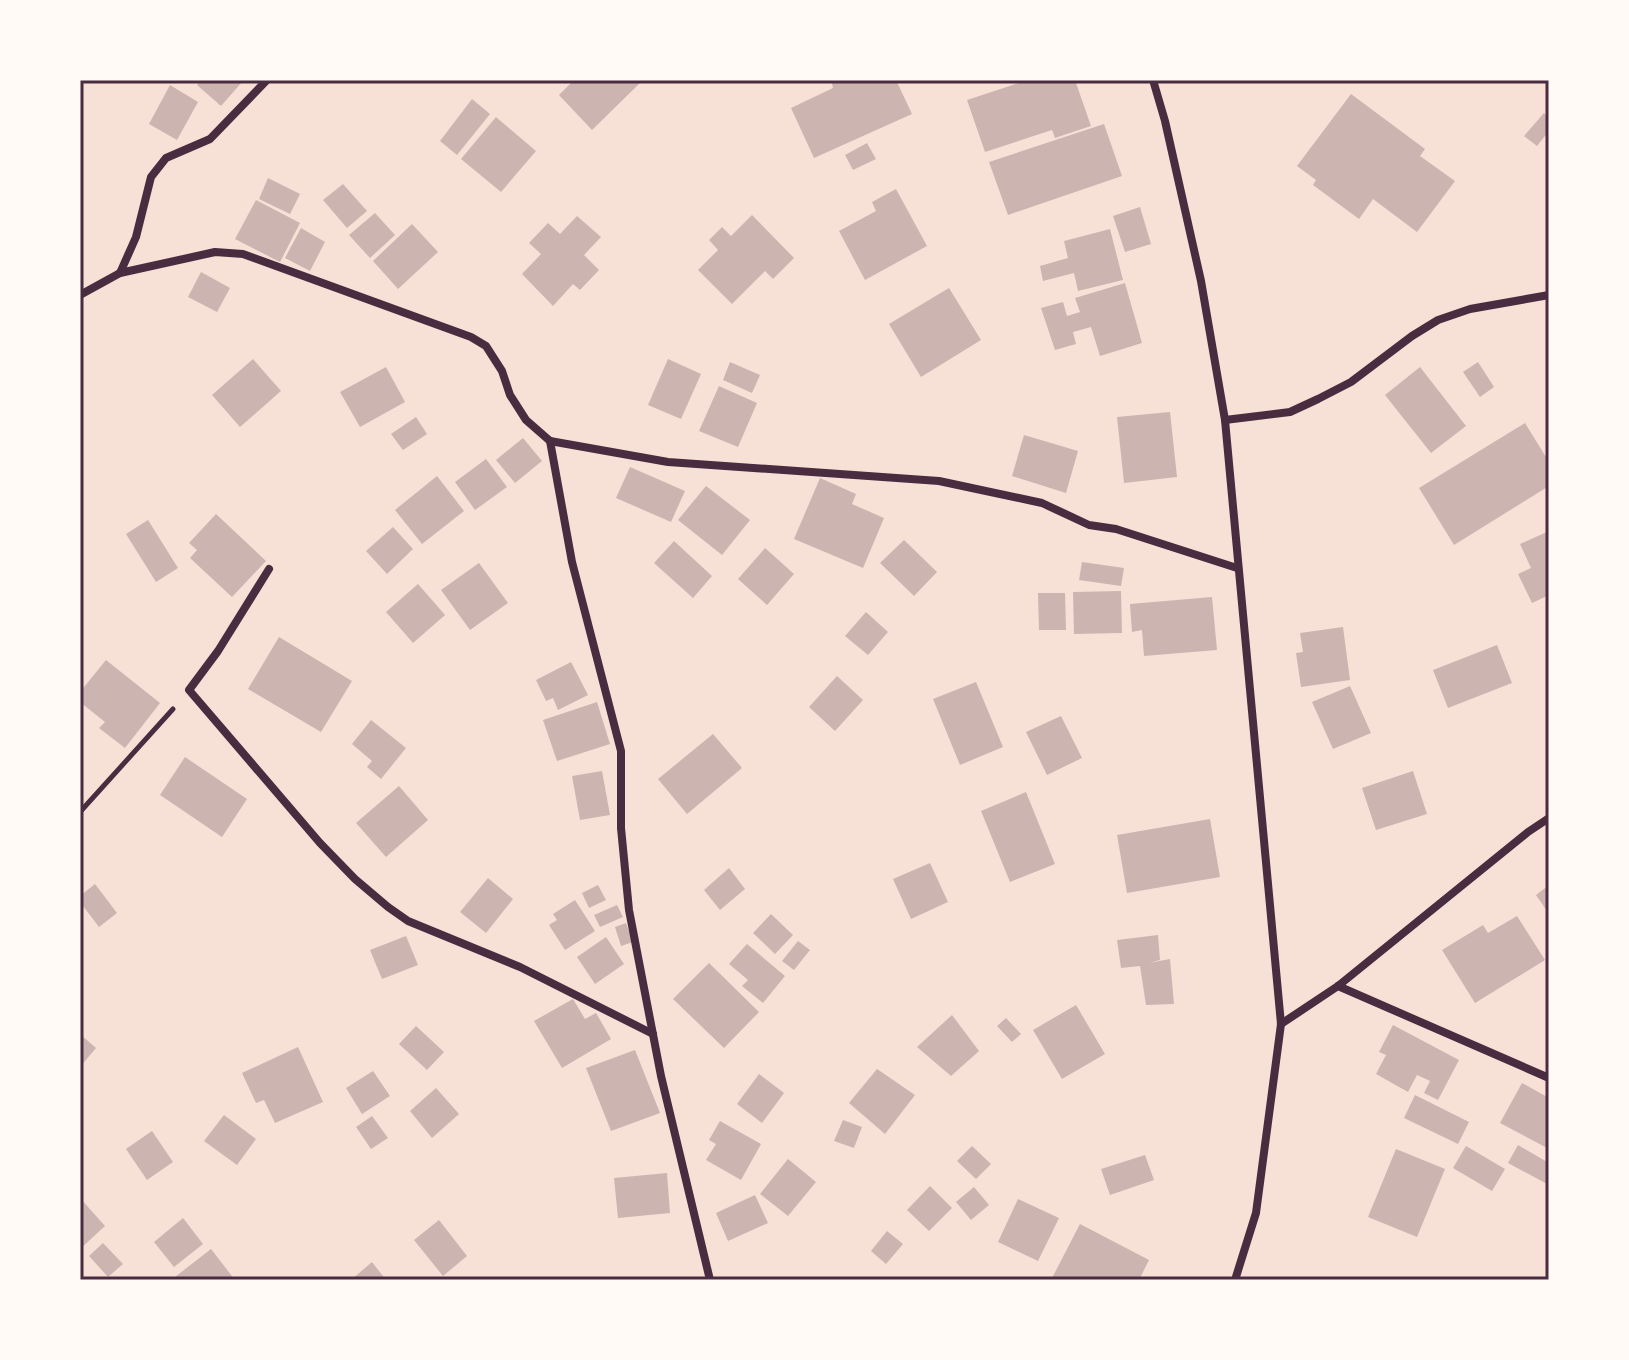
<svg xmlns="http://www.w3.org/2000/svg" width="1629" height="1360" viewBox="0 0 1629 1360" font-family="'Open Sans',sans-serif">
	<rect width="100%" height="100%" fill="#f7e1d7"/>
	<g fill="#ccb4b1">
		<path d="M201,80H240L242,82L221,106L197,85Z"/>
		<path d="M574,80H638L641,82L592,130L559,95Z"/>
		<path d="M831,80H896L912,114L814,158L791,108L833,88Z"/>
		<path d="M1028,80H1075L1091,126L1055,138L1052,130L985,152L967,100Z"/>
		<path d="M170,85L198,102L177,140L149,124Z"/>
		<path d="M1351,94L1425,149L1420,156L1455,181L1417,232L1373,199L1359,219L1313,185L1316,180L1297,166Z"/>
		<path d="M472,99L490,114L457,155L440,141Z"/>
		<path d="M1544,113L1549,118V131L1537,146L1524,136Z"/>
		<path d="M496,117L536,151L501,192L461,159Z"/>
		<path d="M1104,124L1122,176L1008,215L989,162Z"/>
		<path d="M867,143L876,159L853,170L845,155Z"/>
		<path d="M268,178L300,194L290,214L259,199Z"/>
		<path d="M343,184L367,211L347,228L323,200Z"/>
		<path d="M896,189L927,246L865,280L839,231L876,211L872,202Z"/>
		<path d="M256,200L300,223L280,262L235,239Z"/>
		<path d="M1140,207L1151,244L1125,252L1113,216Z"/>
		<path d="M375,213L395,235L370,258L349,235Z"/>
		<path d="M752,215L794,258L773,279L765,271L732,304L698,270L718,250L709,240L722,227L731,236Z"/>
		<path d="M577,216L601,237L584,255L599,270L580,290L573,284L553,306L522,274L541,254L529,243L548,223L560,234Z"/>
		<path d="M412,224L438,252L398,289L373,261Z"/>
		<path d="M301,228L325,242L310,271L285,258Z"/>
		<path d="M1110,229L1123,280L1078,291L1074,273L1043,281L1040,266L1068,258L1064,241Z"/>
		<path d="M201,272L230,288L217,312L188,297Z"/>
		<path d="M1125,283L1142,343L1100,356L1091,327L1073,332L1076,344L1055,350L1041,308L1063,302L1067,316L1080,312L1075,298Z"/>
		<path d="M949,288L981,340L921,377L889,324Z"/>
		<path d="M253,359L281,391L240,427L212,395Z"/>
		<path d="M668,359L701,374L681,419L648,405Z"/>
		<path d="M730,362L760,375L752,393L723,380Z"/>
		<path d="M1478,362L1494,387L1480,397L1463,372Z"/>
		<path d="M386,367L405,402L360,427L340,392Z"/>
		<path d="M1420,367L1466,426L1431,453L1385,395Z"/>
		<path d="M719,386L757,403L738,447L699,431Z"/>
		<path d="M1170,412L1177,477L1124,483L1117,417Z"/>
		<path d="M416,417L427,434L403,450L391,434Z"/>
		<path d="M1525,423L1549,462V486L1454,545L1419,488Z"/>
		<path d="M1024,435L1078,451L1066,493L1012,476Z"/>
		<path d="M523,438L542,461L515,483L496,460Z"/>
		<path d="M486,459L507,487L475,510L455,482Z"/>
		<path d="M630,467L685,491L671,522L616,498Z"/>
		<path d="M437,476L464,511L422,544L395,510Z"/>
		<path d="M820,478L856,494L852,504L884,518L863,568L794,539Z"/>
		<path d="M706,486L750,520L722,555L678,520Z"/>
		<path d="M216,514L266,561L232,597L190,558L197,550L189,543Z"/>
		<path d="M148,520L178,568L156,582L126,534Z"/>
		<path d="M393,527L413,549L387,574L366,551Z"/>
		<path d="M1549,531V595L1532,603L1518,574L1531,568L1520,544Z"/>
		<path d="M904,540L937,572L914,596L880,563Z"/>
		<path d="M674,541L712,576L693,598L654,563Z"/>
		<path d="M765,548L794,574L767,605L738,579Z"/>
		<path d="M1082,562L1124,568L1121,586L1079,580Z"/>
		<path d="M479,563L508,603L470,630L441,590Z"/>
		<path d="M418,584L445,615L413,643L386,612Z"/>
		<path d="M1121,591L1122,633L1074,634L1073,592Z"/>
		<path d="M1038,593H1065L1066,630H1039Z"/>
		<path d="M1212,597L1217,650L1144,656L1142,630L1132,632L1130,604Z"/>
		<path d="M866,612L888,632L868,655L845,636Z"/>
		<path d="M1343,627L1350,680L1301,687L1296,653L1303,652L1300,633Z"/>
		<path d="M279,637L352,681L321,732L248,689Z"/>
		<path d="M1497,645L1512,683L1448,708L1433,670Z"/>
		<path d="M106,660L160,703L125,748L99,728L105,722L80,702V692Z"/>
		<path d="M571,662L588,695L558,710L553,698L546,701L536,680Z"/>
		<path d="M837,676L863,700L835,731L809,707Z"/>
		<path d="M976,682L1003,747L960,765L933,699Z"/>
		<path d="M1350,686L1371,733L1333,749L1312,702Z"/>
		<path d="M597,702L610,744L557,761L543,720Z"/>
		<path d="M1061,716L1082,758L1047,775L1026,732Z"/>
		<path d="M371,720L406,748L381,779L367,767L372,761L352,744Z"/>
		<path d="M713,734L742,768L687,814L658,779Z"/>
		<path d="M185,757L247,799L222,837L160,795Z"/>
		<path d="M602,771L610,815L580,820L572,776Z"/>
		<path d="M1413,771L1427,814L1376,830L1362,788Z"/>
		<path d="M399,786L428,820L386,857L356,823Z"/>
		<path d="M1026,792L1055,864L1010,882L981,811Z"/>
		<path d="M1210,819L1220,877L1127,893L1117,835Z"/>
		<path d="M930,863L948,902L911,919L893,879Z"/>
		<path d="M729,868L745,889L720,910L704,890Z"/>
		<path d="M488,878L513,899L486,933L460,912Z"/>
		<path d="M95,884L117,913L99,927L80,902V896Z"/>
		<path d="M598,885L606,900L589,908L582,893Z"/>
		<path d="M1549,885V914L1536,895Z"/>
		<path d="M575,900L595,931L565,950L549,925L557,920L553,914Z"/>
		<path d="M617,905L623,917L600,927L594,915Z"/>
		<path d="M771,914L793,935L775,954L753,933Z"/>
		<path d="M1517,916L1545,960L1475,1003L1442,950L1483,925L1488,933Z"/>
		<path d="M626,923L633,942L621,946L615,927Z"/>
		<path d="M1158,935L1160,960L1149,963L1170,959L1174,1004L1146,1005L1140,966L1121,968L1117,940Z"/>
		<path d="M406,936L418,965L382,979L370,950Z"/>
		<path d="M606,937L624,964L595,984L577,957Z"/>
		<path d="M798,941L810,950L794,970L782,961Z"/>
		<path d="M747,944L785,976L763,1003L742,986L748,980L729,964Z"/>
		<path d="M709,963L759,1012L724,1048L673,999Z"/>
		<path d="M573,999L585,1019L596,1013L611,1039L562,1068L534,1021Z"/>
		<path d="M1076,1005L1105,1054L1062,1079L1033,1030Z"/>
		<path d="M952,1015L979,1051L951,1076L917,1047Z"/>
		<path d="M1006,1018L1021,1034L1012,1042L997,1026Z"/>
		<path d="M1393,1025L1459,1060L1438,1100L1424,1093L1430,1081L1417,1075L1408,1092L1376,1074L1386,1055L1379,1052Z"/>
		<path d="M416,1026L444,1052L427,1070L399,1044Z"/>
		<path d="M80,1034L96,1048L80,1067Z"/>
		<path d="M298,1047L323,1102L275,1123L264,1100L256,1103L242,1073Z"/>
		<path d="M635,1050L660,1113L611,1131L586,1068Z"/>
		<path d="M877,1069L915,1095L885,1134L849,1103Z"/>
		<path d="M373,1071L390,1096L362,1114L346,1088Z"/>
		<path d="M759,1074L784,1093L762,1123L737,1104Z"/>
		<path d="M1522,1083L1549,1098V1149L1500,1123Z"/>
		<path d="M436,1088L459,1114L432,1138L410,1111Z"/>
		<path d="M1415,1095L1469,1122L1458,1144L1404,1118Z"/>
		<path d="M224,1115L256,1139L237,1165L204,1141Z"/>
		<path d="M372,1116L388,1138L371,1149L356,1127Z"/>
		<path d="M843,1120L862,1127L854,1148L834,1141Z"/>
		<path d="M720,1121L761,1144L741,1180L706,1160L716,1144L709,1140Z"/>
		<path d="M152,1131L173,1162L147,1180L126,1149Z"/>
		<path d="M1518,1145L1549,1163L1547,1184L1508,1163Z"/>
		<path d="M972,1146L991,1164L976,1179L957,1161Z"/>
		<path d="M1466,1146L1505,1169L1492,1191L1453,1168Z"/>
		<path d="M1396,1149L1445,1169L1417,1237L1368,1217Z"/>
		<path d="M1145,1155L1154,1180L1110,1195L1101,1169Z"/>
		<path d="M788,1159L816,1182L788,1216L760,1194Z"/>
		<path d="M667,1173L670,1213L618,1218L614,1178Z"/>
		<path d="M930,1186L952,1208L929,1231L907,1210Z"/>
		<path d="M974,1187L989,1205L971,1220L956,1202Z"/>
		<path d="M755,1195L768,1223L728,1241L716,1213Z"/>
		<path d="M80,1198L105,1226L80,1249Z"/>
		<path d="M1018,1199L1059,1218L1038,1261L998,1242Z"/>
		<path d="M183,1218L203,1244L174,1267L154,1242Z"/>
		<path d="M439,1220L467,1256L443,1276L414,1240Z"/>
		<path d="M1080,1224L1149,1260L1139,1280H1051Z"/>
		<path d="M887,1231L903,1244L886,1264L871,1251Z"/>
		<path d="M103,1243L123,1264L108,1277L89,1256Z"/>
		<path d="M211,1249L235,1280H177L175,1277Z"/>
		<path d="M372,1262L386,1280H351Z"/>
	</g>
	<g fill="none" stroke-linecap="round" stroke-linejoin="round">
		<path stroke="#4a2c40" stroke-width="5" d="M80,812L173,709"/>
		<g stroke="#4a2c40" stroke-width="8">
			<path d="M1153,80L1165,121L1201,281L1225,420L1281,1024L1256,1213L1235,1280"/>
			<path d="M120,273L215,252L243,254L471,337L486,346L502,371L510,395L526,420L550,441L668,462L939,481L1042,503L1089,525L1116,529L1237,568"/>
			<path d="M80,295L120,273L136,237L151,177L166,158L210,139L267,80"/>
			<path d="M1225,420L1290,412L1318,399L1351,382L1412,336L1438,320L1470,309L1549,295"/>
			<path d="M550,441L572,562L621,751V828L629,910L661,1076L710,1280"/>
			<path d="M269,569L218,651L189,690L320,843L355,879L388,907L408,921L520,967L653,1034"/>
			<path d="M1338,986L1549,1078"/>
			<path d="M1281,1024L1338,986L1528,832L1549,818"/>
		</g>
	</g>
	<rect width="1629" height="1360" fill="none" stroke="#fffaf5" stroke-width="164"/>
	<rect x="82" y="82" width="1465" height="1196" fill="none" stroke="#4a2c40" stroke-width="3"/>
</svg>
